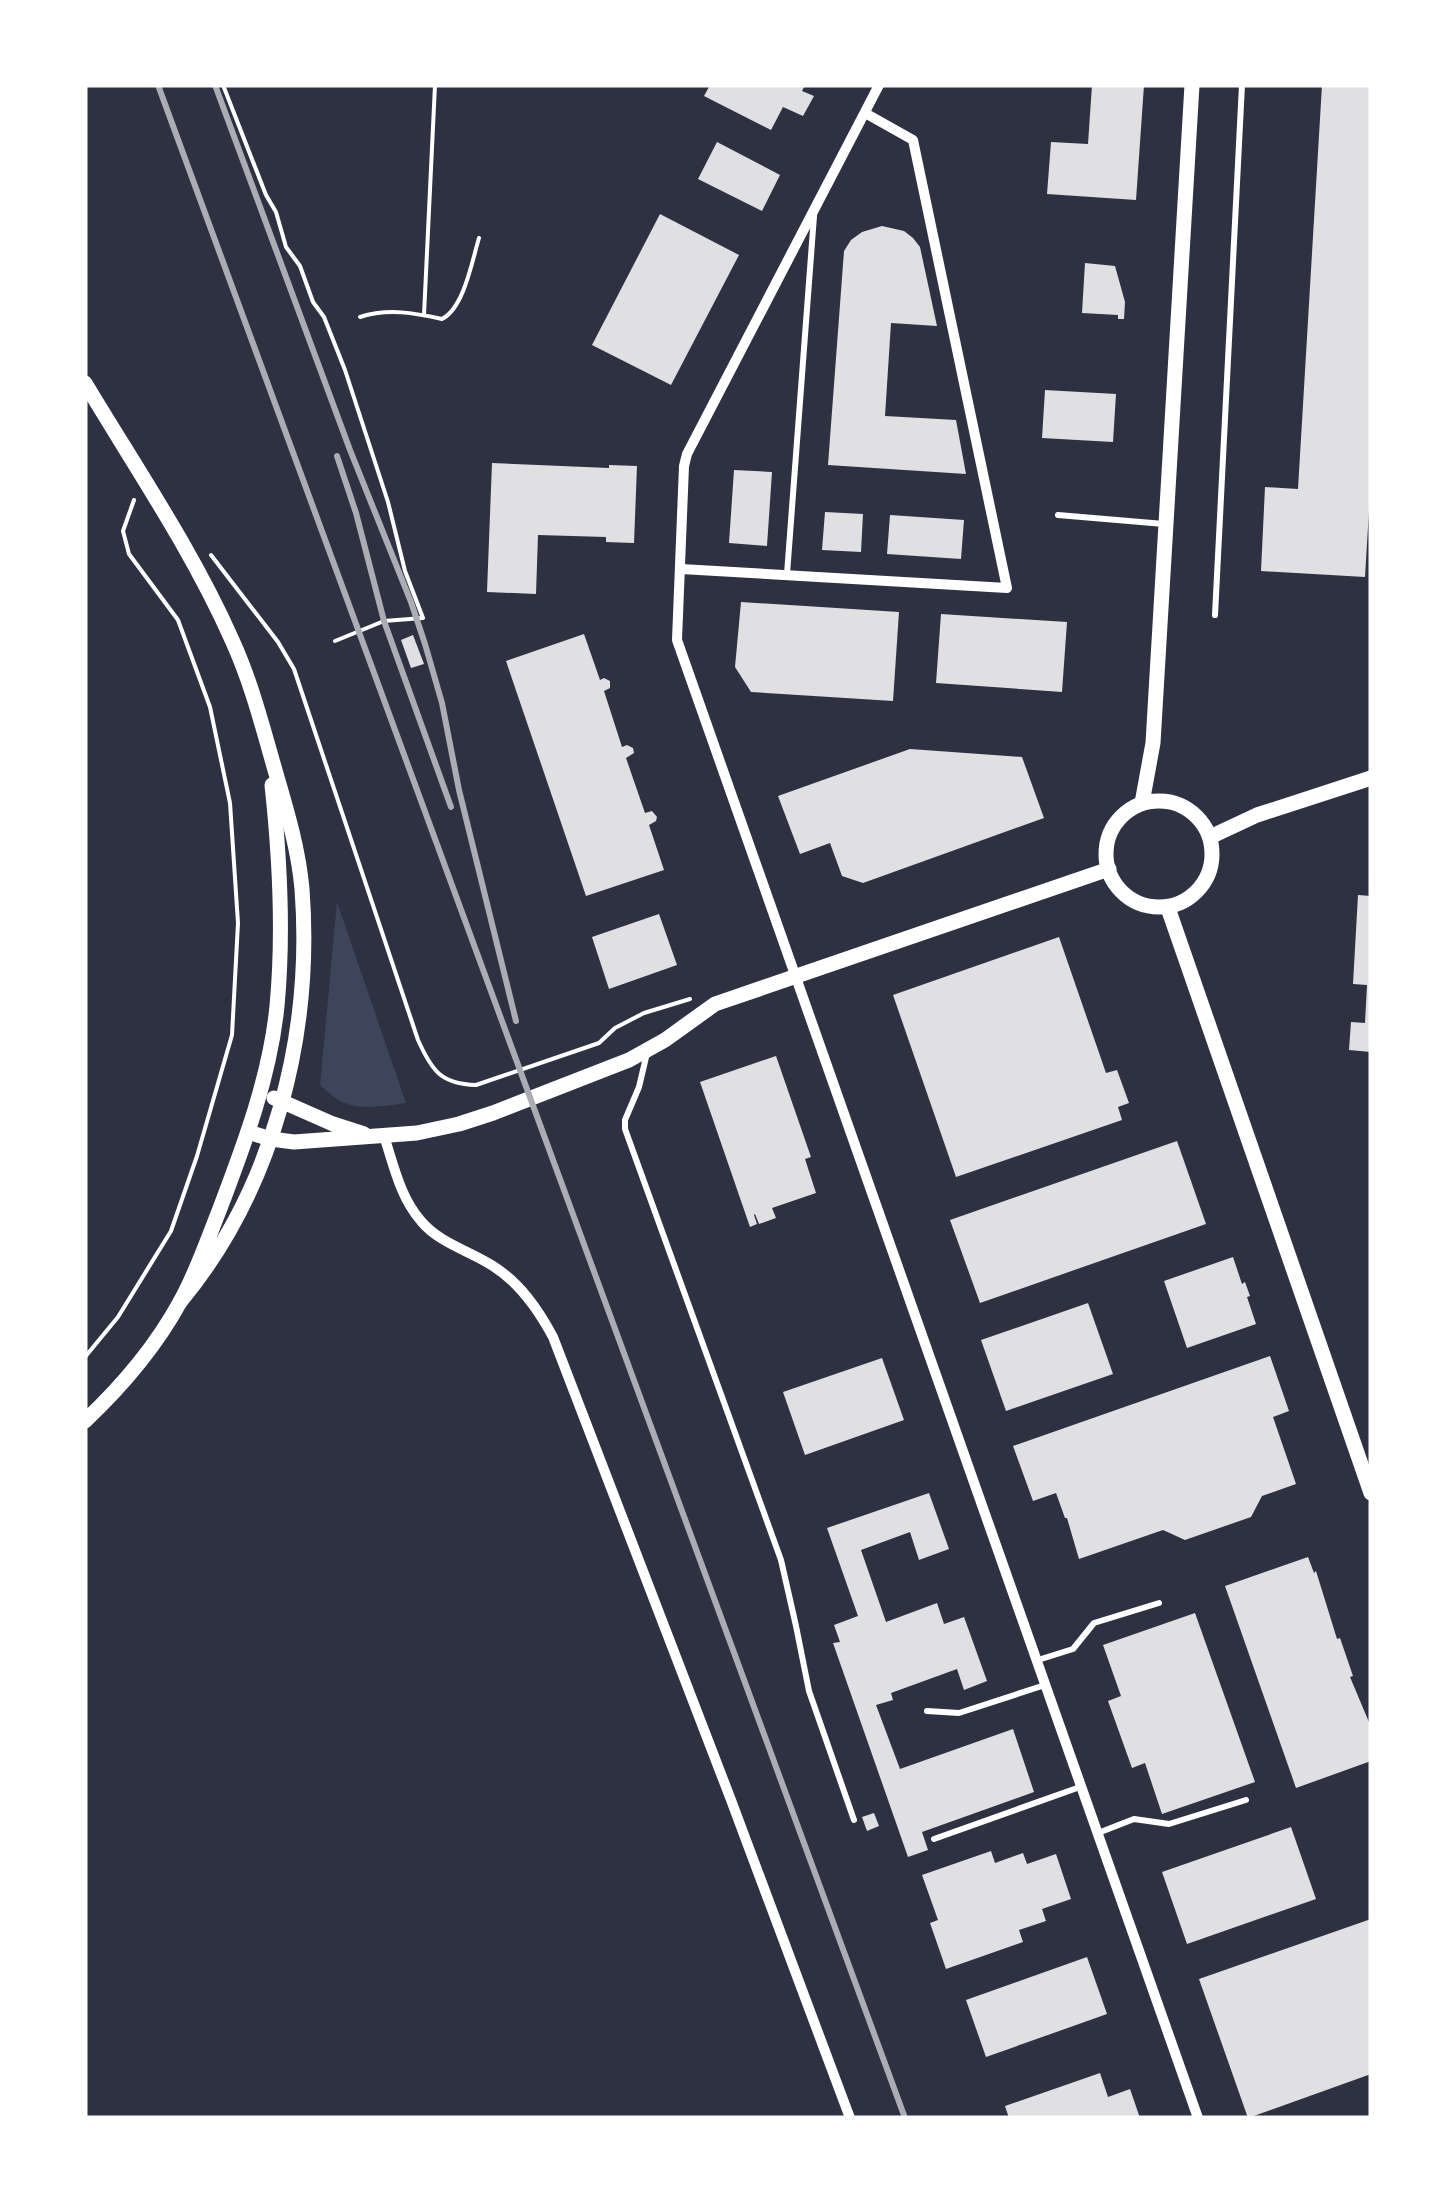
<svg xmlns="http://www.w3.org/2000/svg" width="1456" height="2203" viewBox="0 0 1456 2203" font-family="'Titillium Web',sans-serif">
	<rect width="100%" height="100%" fill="#2d3142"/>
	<path fill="#3c4559" d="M337,902L406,1103C386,1106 360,1111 340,1101C333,1097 326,1090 320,1085Z"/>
	<g fill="#e0e0e3">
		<path d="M710,85H805L802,91L814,96L803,116L783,107L771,130L704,96Z"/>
		<path d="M1092,85H1144L1136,200L1047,194L1051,142L1088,144Z"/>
		<path d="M1322,85H1371V511L1369,510L1365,577L1261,571L1265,487L1298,489Z"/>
		<path d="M717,142L780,175L762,211L698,179Z"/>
		<path d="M660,214L739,255L671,385L592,345Z"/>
		<path d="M882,226L904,231L913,238L920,247L937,326L891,323L885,416L956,420L966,474L828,465L844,251L851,240L862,232Z"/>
		<path d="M1085,263L1115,266L1125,302L1124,319H1118V315L1082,313Z"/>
		<path d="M1045,390L1116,394L1113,442L1042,438Z"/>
		<path d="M492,463L609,468V465L637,466L634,543L606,542V537L538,535L536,594L487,592Z"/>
		<path d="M734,470L772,472L767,546L729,543Z"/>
		<path d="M825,512L863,514L861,552L822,550Z"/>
		<path d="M890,515L964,520L961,559L887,554Z"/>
		<path d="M741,602L899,612L893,701L751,692L735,667Z"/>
		<path d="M941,614L1067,622L1062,692L936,683Z"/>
		<path d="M584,634L600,680L604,678L610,681V688L604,691L622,747L627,745L633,748L634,753L626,758L645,813L652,811L657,817L656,821L649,825L664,870L586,896L506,661Z"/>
		<path d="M413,635L424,664L411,668L401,640Z"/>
		<path d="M910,749L1022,757L1044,818L863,883L842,876L830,843L800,854L778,796Z"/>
		<path d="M1358,895L1371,896V1052L1349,1050L1351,1022L1365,1023L1367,985L1353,984Z"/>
		<path d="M659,914L677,965L609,989L592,937Z"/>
		<path d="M1059,937L1106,1073L1117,1070L1129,1103L1118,1107L1122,1120L956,1177L893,995Z"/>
		<path d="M776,1056L811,1157L805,1159L816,1193L772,1208L776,1218L759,1224L755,1214L754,1215L757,1224L750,1227L700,1082Z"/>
		<path d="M1177,1141L1206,1224L980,1303L950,1220Z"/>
		<path d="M1233,1257L1242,1284L1245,1282L1250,1296L1247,1297L1256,1324L1187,1348L1164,1281Z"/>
		<path d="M1088,1303L1113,1374L1006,1411L981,1340Z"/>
		<path d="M1270,1356L1289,1411L1273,1417L1296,1484L1262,1496L1251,1517L1185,1540L1163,1530L1079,1559L1067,1518H1065L1056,1493L1033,1501L1013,1446Z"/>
		<path d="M882,1358L904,1420L805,1455L783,1392Z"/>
		<path d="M929,1493L949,1549L919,1560L910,1532L861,1550L886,1622L937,1603L944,1624L964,1617L987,1681L964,1690L957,1669L891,1693L893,1700L876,1705L900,1769L1013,1729L1034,1792L922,1832L928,1850L908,1857L833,1643L840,1642L834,1625L858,1616L827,1528Z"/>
		<path d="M1308,1557L1314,1573L1316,1571L1337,1639L1340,1638L1353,1676L1350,1677L1371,1727V1761L1296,1788L1225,1586Z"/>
		<path d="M1195,1613L1255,1782L1162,1814L1145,1763L1132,1768L1108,1701L1121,1696L1103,1645Z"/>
		<path d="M874,1813L879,1826L867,1831L862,1817Z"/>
		<path d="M1291,1827L1316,1899L1187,1944L1162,1872Z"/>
		<path d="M991,1851L995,1863L1023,1853L1027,1864L1056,1854L1071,1899L1042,1909L1046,1921L1019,1930L1023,1942L946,1969L930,1923L938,1920L922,1875Z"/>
		<path d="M1371,1919V2074L1248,2118L1199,1979Z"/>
		<path d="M1087,1957L1107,2014L986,2057L966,2000Z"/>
		<path d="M1100,2073L1108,2097L1130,2089L1140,2118H1009L1005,2106Z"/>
	</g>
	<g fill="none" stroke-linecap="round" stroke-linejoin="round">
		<g stroke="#fff" stroke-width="4">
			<path d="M223,85L266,195L276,212L286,247L300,266L313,302L324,317L345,370L388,502L405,571L423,618L384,621L335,641"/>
			<path d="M424,315L435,85"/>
			<path d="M360,317C388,308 415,313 442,319C464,308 472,261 479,238"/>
			<path d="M211,555L278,642L294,669L418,1040C432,1071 441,1084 476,1085L599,1043L615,1028L644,1013L690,999"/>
			<path d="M85,1357L118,1317L171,1231L197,1156L232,1035L238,923L230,803L210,707L178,620L129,554L123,531L134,500"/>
		</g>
		<g stroke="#fff" stroke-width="6">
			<path d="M1058,515L1164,524"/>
			<path d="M787,574L814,216"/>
			<path d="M1215,615L1242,85"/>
			<path d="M647,1053L639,1087L625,1120V1129L781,1560L796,1626L809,1691L854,1820"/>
			<path d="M1038,1660L1073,1649L1094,1623L1159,1603"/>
			<path d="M927,1711L959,1713L1045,1685"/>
			<path d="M1098,1833L1134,1819L1169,1824L1246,1800"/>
			<path d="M934,1839L1080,1787"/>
		</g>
		<g stroke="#fff" stroke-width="10">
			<path d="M879,85L687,454L684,466L677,640L1198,2118"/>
			<path d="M681,569L1007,588L913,140L865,113"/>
			<path d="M384,1136C394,1166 400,1197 421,1221C439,1243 470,1251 493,1266C520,1283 538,1309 553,1337L731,1800L850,2118"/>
		</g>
		<g stroke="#fff" stroke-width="15">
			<path d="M85,383C136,468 192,550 232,640C249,677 260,717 271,756C283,799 298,843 302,889C313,1034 274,1189 180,1302"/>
			<circle cx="1159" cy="854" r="53"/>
			<path d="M1142,803L1153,743L1192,85"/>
			<path d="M1210,837L1257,815L1371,778"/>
			<path d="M1168,908L1371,1493"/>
			<path d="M274,1098L333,1124L364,1134"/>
			<path d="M248,1132L271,1139L294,1142L417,1133L459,1124L493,1113L629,1060L665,1040L715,1004L1109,869"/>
			<path d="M85,1421C121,1387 156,1346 180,1302C196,1274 207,1241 219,1211C244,1145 270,1077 277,1006C284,932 280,859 272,785"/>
		</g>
		<g stroke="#abadb3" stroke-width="6">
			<path d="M158,85L905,2118"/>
			<path d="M215,85L350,450L411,602L425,644L442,703L459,790L516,1021"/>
			<path d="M337,456L356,513L384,621L451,807"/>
		</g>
	</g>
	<rect width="1456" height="2203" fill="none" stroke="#ffffff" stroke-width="175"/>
</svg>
